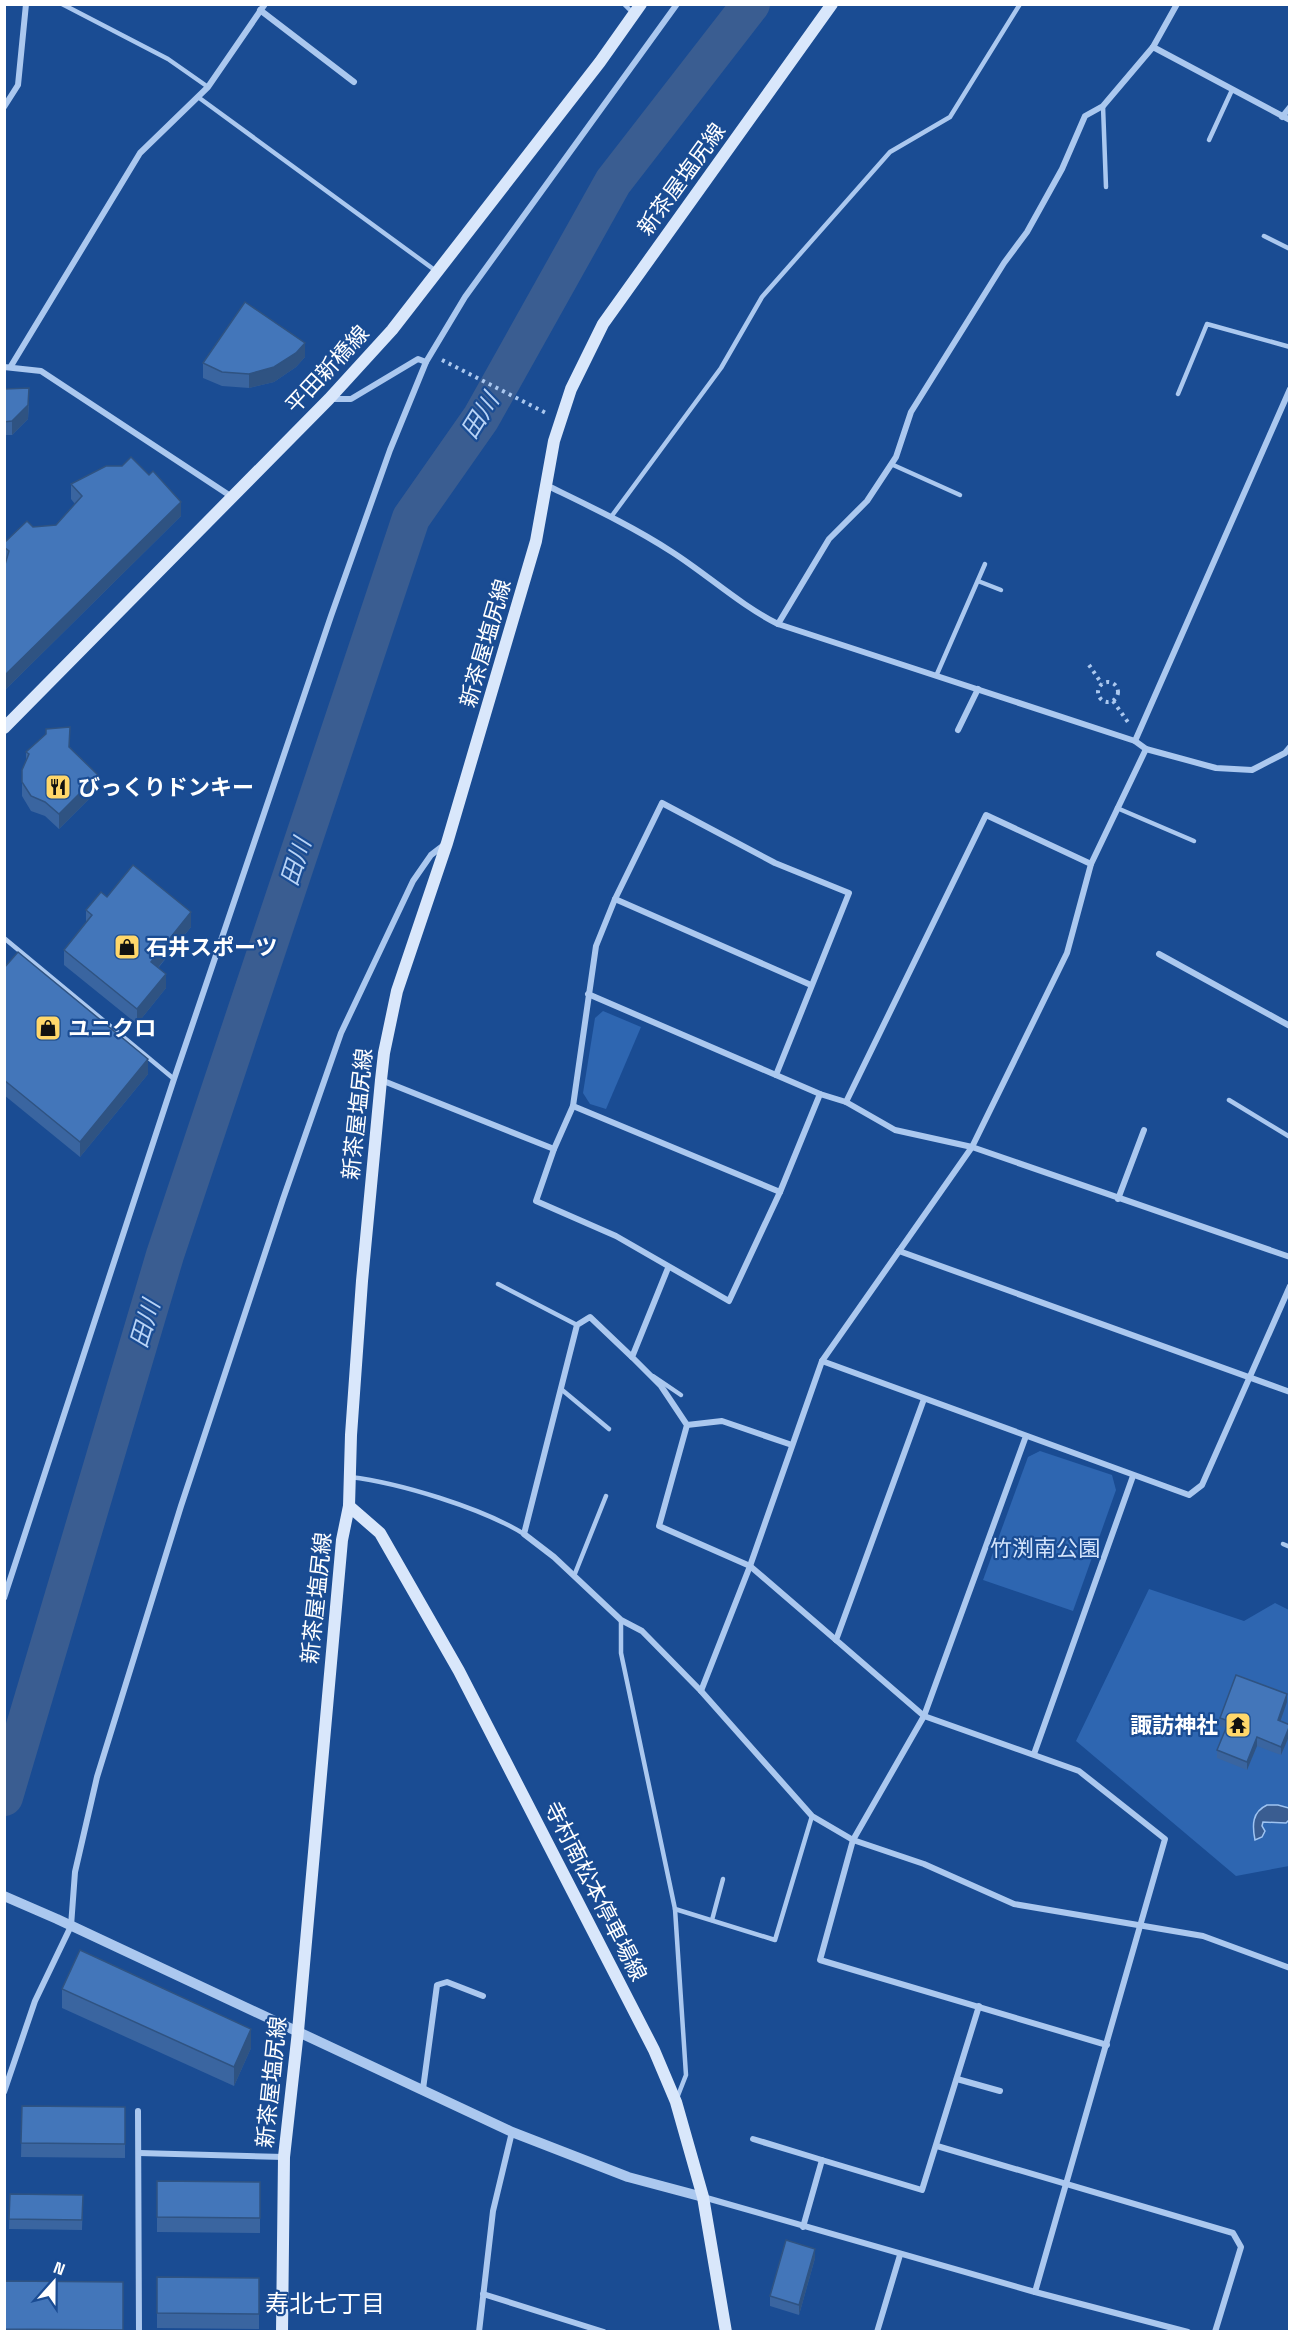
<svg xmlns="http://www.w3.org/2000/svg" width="1294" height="2336" viewBox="0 0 1294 2336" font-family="'Space Grotesk','Noto Sans JP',sans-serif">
	<rect width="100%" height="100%" fill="#1a4c93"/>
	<g fill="#2e66b1">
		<path d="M603,1011L641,1027L606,1109L590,1104L583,1093L595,1018Z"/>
		<path d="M1040,1451L1112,1475L1116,1490L1073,1611L983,1580L1028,1457Z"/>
		<path d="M1149,1589L1244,1621L1275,1603L1289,1610V1866L1236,1876L1076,1741Z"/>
	</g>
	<path fill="#3a5d91" stroke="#9ec3f1" stroke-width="1.5" d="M1267,1805H1278L1289,1808V1820L1286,1823L1263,1822L1262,1826L1265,1831L1262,1837L1255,1840C1252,1825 1252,1812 1267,1805Z"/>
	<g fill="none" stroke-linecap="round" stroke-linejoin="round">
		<path stroke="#3a5d91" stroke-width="38" d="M4,1797L165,1255L411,518L481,418L613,182L751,4"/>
		<g stroke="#abc8ef" stroke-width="4" stroke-dasharray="3 4.5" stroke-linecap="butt">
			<path d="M442,360L546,413"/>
			<path d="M1089,665L1102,684"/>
			<circle cx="1108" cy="692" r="10"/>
			<path d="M1113,701L1130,725"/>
			<path d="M1282,1741L1290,1744"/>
		</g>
		<g stroke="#abc8ef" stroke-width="4.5">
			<path d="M62,4L168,59L208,87"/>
			<path d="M624,4L633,13"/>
			<path d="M198,97L436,271"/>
			<path d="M1103,106L1106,187"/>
			<path d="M1209,140L1232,90"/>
			<path d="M1264,236L1290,249"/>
			<path d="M1178,394L1207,324L1290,347"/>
			<path d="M891,464L960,495"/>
			<path d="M611,517L721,368L762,297L890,152L950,117L1020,4"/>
			<path d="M978,581L1001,590"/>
			<path d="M937,674L985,564"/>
			<path d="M1117,808L1194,841"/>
			<path d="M4,938L174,1079"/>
			<path d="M1229,1100L1290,1137"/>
			<path d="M498,1284L577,1325"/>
			<path d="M653,1376L681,1395"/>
			<path d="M561,1389L609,1429"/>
			<path d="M350,1477C400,1483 482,1508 524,1534"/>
			<path d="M1283,1544L1290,1547"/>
			<path d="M574,1576L606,1496"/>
			<path d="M621,1620V1653L675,1909L686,2075L677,2098"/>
			<path d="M675,1909L775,1940L812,1816"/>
			<path d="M712,1920L723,1879"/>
		</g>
		<g stroke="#abc8ef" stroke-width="6">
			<path d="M260,10L354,82"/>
			<path d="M1153,47L1177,4"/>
			<path d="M4,107L18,85L26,4"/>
			<path d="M1282,117L1290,107"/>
			<path d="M11,366L140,153L208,87L265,4"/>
			<path d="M4,367L41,371L232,497"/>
			<path d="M1290,389L1135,741L1146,749L1216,768L1252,770L1285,753L1290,747"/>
			<path d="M330,399H351L418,359L426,362"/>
			<path d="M546,485C589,506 632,526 672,552C708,575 740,605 778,624L1135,741"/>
			<path d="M778,624L829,539L867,501L896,457L911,412L1004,263L1027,232L1062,169L1085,116L1103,106L1153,47L1290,120"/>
			<path d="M958,730L978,689"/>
			<path d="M615,899L811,985"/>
			<path d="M1159,954L1290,1026"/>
			<path d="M588,994L820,1094"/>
			<path d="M776,1075L849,893L775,863L662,803L615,899L596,946L573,1106L554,1149L536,1201L616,1236L729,1301L780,1192L820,1094L846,1102L895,1130L972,1147L1290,1257"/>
			<path d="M381,1080L554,1149"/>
			<path d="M846,1102L986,815L1091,864"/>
			<path d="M573,1106L780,1192"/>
			<path d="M1118,1199L1144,1130"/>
			<path d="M899,1251L1290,1392"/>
			<path d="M668,1268L632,1357L661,1386L687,1425L659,1526L750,1566L836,1640"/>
			<path d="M632,1357L590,1317L577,1325L524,1534L554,1557L621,1620L642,1631L701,1691L812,1816L853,1840L924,1864L1014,1904L1203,1936L1290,1968"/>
			<path d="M822,1361L1189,1495L1202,1485L1290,1286"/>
			<path d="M924,1399L836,1640L924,1716L1079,1771L1165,1839L1035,2292"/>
			<path d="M687,1425L722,1421L792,1445"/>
			<path d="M1026,1436L924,1716L853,1840L820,1960L1107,2045"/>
			<path d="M4,1598L174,1079L331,616L390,450L426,362L465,297L677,4"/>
			<path d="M701,1691L750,1566L822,1361L972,1147L1067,953L1091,864L1146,749"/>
			<path d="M1034,1754L1133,1476"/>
			<path d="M957,2079L1000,2091"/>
			<path d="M423,2089L437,1985L447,1982L483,1996"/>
			<path d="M4,2092L35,2001L71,1926L75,1872L97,1777L181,1506L283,1199L341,1033L413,881L431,855L444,845"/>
			<path d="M138,2111L139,2332"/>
			<path d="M753,2139L822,2160"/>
			<path d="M937,2146L1233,2233L1241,2247L1215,2332"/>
			<path d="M139,2153L284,2157"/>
			<path d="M703,2197L1035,2292L1188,2332"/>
			<path d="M803,2227L822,2160L922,2190L979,2006"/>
			<path d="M483,2294L604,2332"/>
			<path d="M479,2332L493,2211L512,2132"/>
			<path d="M877,2332L900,2255"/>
		</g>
		<path stroke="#abc8ef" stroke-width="10" d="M4,1896L57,1919L512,2132L628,2177L703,2197"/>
		<g stroke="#d9e7fb" stroke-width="12">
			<path d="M4,728L329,399L392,330L600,62L641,4"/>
			<path d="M349,1506L380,1533L459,1671L654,2050L676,2102L703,2197L726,2332"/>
			<path d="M282,2332L284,2157L298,2031L342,1540L349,1506L351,1435L362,1281L381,1080L384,1053L397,991L447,843L536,541L554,441L571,389L603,324L832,4"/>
		</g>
	</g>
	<g fill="#3a65a0">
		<path d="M305,357L296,367L274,382L249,388L222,386L203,378V363Z"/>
		<path d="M4,389L29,402L28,419L12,435H4Z"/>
		<path d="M71,484L181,516L4,691V568L6,563L4,562V543L33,527L56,525L75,504L71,499Z"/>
		<path d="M70,747L98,790L59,829L45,816L31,811L22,796V770L26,760V752Z"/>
		<path d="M107,897L191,927L159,967L166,988L137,1024L64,965V950L86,923V910Z"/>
		<path d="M4,968L148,1074L80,1157L4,1095Z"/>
		<path d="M1287,1702L1280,1721L1290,1725V1734L1281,1755L1257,1746L1247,1770L1217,1758V1750L1226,1728L1220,1726V1718Z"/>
		<path d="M62,1989L251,2048L234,2086L62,2008Z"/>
		<path d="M22,2106L125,2107V2158L21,2157Z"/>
		<path d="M157,2181L260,2182V2233L157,2232Z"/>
		<path d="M10,2194L83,2195L82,2230L9,2229Z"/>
		<path d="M815,2258L799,2315L770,2306V2296Z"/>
		<path d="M157,2277L259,2278V2329L157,2328Z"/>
		<path d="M4,2281L123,2282V2331H4Z"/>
	</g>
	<g fill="#2f5382">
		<path d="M305,343V357L296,367L274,382L249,388V374Z"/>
		<path d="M29,388L28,419L12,435V421Z"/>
		<path d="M181,502V516L4,691V676Z"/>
		<path d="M98,775V790L59,829V814Z"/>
		<path d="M191,912V927L151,976V962Z"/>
		<path d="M166,974V988L137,1024V1009Z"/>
		<path d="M148,1059V1074L80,1157V1142Z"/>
		<path d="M1287,1694V1702L1278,1728V1720Z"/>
		<path d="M1290,1726V1734L1281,1755V1747Z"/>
		<path d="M1257,1737V1746L1247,1770V1762Z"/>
		<path d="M251,2029V2048L234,2086V2067Z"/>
		<path d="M815,2249V2258L799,2315V2305Z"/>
	</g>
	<g fill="#4376ba" stroke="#2f5382" stroke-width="1.5">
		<path d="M245,302L305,343L296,353L274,367L249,374L222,372L203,363Z"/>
		<path d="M29,388L28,405L12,421L4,422V389Z"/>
		<path d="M131,457L149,475L153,471L181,502L4,676V568L9,551L4,547V543L27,521L33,527L56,525L82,496L71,484L106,466H122Z"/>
		<path d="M70,727L69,747L98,775L59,814L45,802L31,796L22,782V770L29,754L26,752L46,734V729Z"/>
		<path d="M133,865L191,912L151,962L166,974L137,1009L64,950L92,915L86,910L101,892L107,897Z"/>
		<path d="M18,952L148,1059L80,1142L4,1080V968Z"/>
		<path d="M1236,1675L1287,1694L1278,1720L1290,1725L1281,1747L1257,1737L1247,1762L1217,1750L1229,1721L1220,1718Z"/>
		<path d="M80,1950L251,2029L234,2067L62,1989Z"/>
		<path d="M22,2106L125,2107V2144L21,2143Z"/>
		<path d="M157,2181L260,2182V2218L157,2217Z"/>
		<path d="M10,2194L83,2195L82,2220L9,2219Z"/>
		<path d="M786,2240L815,2249L799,2305L770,2296Z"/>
		<path d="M157,2277L259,2278V2314L157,2313Z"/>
		<path d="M4,2281L123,2282V2330L4,2329Z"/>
	</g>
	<defs>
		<g id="restaurant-square" transform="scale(1.35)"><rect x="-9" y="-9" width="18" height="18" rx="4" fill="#ffd76a" stroke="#1a4c93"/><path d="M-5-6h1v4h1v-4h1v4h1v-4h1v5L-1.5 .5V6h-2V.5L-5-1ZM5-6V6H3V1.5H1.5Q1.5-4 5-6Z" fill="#111"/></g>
		<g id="shop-square" transform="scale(1.35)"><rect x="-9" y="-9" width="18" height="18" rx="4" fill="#ffd76a" stroke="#1a4c93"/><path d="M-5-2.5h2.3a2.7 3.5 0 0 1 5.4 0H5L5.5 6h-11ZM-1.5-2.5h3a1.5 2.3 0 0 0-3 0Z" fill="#111"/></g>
		<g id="temple-square" transform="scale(1.35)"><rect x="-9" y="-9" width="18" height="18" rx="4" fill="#ffd76a" stroke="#1a4c93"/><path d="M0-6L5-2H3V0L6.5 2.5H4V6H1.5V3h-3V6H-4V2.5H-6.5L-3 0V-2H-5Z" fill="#111"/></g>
	</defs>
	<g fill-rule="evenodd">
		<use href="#restaurant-square" x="58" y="787"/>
		<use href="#shop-square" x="127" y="947"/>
		<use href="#shop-square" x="48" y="1028"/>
		<use href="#temple-square" x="1238" y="1725"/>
	</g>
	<g text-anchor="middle" stroke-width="4.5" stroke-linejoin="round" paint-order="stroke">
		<g font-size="22" fill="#fff" stroke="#1a4c93">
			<text transform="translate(681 179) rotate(-54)" y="8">新茶屋塩尻線</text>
			<text transform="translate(327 369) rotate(-47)" y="8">平田新橋線</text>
			<text transform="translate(485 643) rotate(-74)" y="8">新茶屋塩尻線</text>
			<text transform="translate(357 1114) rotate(-84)" y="8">新茶屋塩尻線</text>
			<text transform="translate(316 1598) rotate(-84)" y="8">新茶屋塩尻線</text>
			<text transform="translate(596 1891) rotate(63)" y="8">寺村南松本停車場線</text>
			<text transform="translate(271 2082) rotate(-84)" y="8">新茶屋塩尻線</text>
		</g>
		<g font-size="22" font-weight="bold" fill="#fff" stroke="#1a4c93" text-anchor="start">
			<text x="78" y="795">びっくりドンキー</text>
			<text x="146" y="955">石井スポーツ</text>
			<text x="68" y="1036">ユニクロ</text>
			<text x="1218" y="1733" text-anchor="end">諏訪神社</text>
		</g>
		<g font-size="22" fill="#d2e3fb" stroke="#1a4c93">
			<text x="1045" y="1556">竹渕南公園</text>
		</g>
		<g font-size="24" font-style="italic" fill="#b8d3f6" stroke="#1a4c93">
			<text transform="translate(480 416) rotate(-58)" y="8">田川</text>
			<text transform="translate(296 862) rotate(-72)" y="8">田川</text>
			<text transform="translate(145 1324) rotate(-73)" y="8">田川</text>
		</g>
		<g font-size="24" fill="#fff" stroke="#1a4c93">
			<text x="325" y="2312">寿北七丁目</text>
		</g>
	</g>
	<rect width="1294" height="2336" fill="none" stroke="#ffffff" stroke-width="12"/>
	<g transform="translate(54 2282) rotate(21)" stroke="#1a4c93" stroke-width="4.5" paint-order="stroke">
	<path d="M0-4.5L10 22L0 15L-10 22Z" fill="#ffffff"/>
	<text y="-9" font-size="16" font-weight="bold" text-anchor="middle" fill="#ffffff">N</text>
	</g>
</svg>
